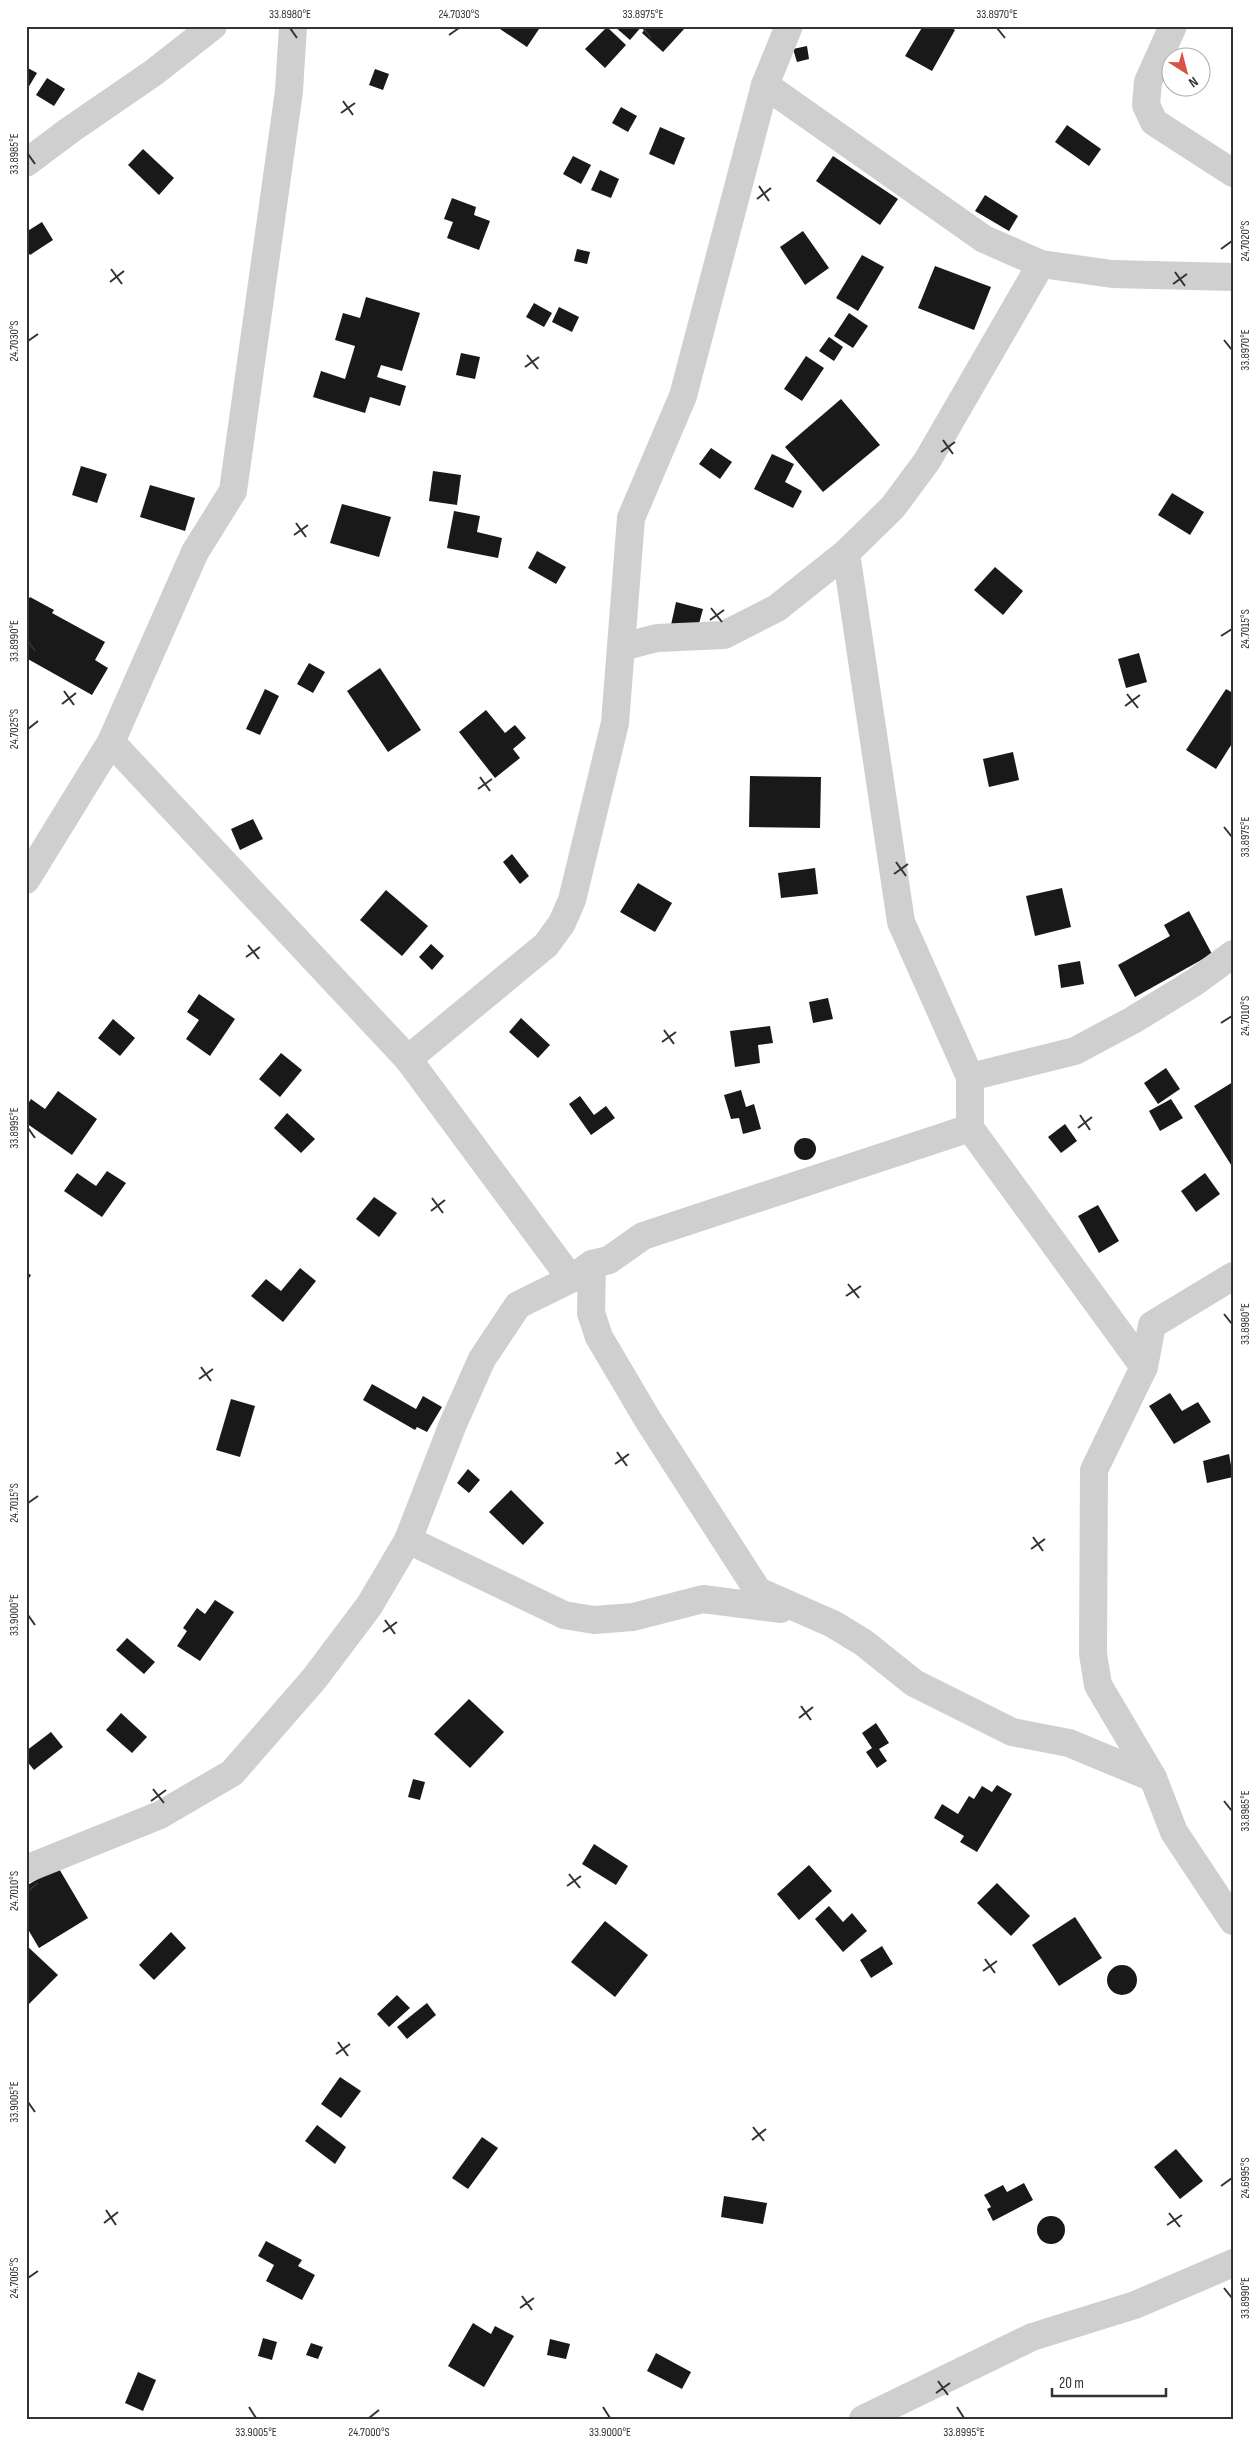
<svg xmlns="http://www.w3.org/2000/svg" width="1259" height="2445" viewBox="0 0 1259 2445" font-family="'Sofia Sans Condensed',sans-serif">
	<rect width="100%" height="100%" fill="#fff"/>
	<g fill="#191919">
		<path d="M503,26H541L527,47L500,29Z"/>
		<path d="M614,26H642L630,40Z"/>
		<path d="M647,26H683L685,28L663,52L642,33Z"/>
		<path d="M923,26H948L955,30L932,71L905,56Z"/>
		<path d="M607,27L626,45L605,68L585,49Z"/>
		<path d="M807,46L809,59L797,62L793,49Z"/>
		<path d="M26,67L37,73L28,88L26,86Z"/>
		<path d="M375,69L389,74L383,90L369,85Z"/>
		<path d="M47,78L65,89L54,106L36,95Z"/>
		<path d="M621,107L637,116L628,132L612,123Z"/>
		<path d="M1067,125L1101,149L1089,166L1055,142Z"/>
		<path d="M660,127L685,138L674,165L649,154Z"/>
		<path d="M143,149L174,178L159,195L128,165Z"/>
		<path d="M573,156L591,165L581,184L563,174Z"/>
		<path d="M833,156L898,199L880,225L816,181Z"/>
		<path d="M600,170L619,179L611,198L591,190Z"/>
		<path d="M985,195L1018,216L1009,231L975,211Z"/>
		<path d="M452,198L476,207L474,215L490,221L479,250L447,238L453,222L444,219Z"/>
		<path d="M42,222L53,240L30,255L26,249V232Z"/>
		<path d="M803,231L829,268L805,285L780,247Z"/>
		<path d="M577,249L590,252L587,264L574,261Z"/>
		<path d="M862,255L884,267L858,311L836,298Z"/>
		<path d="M935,266L991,287L974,330L918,308Z"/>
		<path d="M366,297L420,313L402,371L381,365L377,377L406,386L400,406L370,397L365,413L313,397L321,371L345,379L355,346L335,340L343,313L360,318Z"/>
		<path d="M534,303L552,313L544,327L526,317Z"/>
		<path d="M559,307L579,317L572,332L552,322Z"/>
		<path d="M849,313L868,326L853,348L834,336Z"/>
		<path d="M829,337L843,347L834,361L819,351Z"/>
		<path d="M461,353L480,357L475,379L456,375Z"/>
		<path d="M806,356L824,368L802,401L784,389Z"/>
		<path d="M841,399L880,445L823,492L785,447Z"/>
		<path d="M711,448L732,462L720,479L699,464Z"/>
		<path d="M772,454L794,464L785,482L802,491L793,508L754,489Z"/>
		<path d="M81,466L107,474L97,503L72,495Z"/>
		<path d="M433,471L461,475L457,505L429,501Z"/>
		<path d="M150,485L195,498L185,531L140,517Z"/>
		<path d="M1172,493L1204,512L1190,535L1158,515Z"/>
		<path d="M342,504L391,517L379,557L330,543Z"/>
		<path d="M454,511L480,516L477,532L502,538L498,558L447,548Z"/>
		<path d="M537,551L566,567L556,584L528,568Z"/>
		<path d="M995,567L1023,591L1003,615L974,590Z"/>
		<path d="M30,597L54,610L52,613L105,642L95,660L108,668L92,695L26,658V603Z"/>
		<path d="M676,602L703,609L697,631L671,625Z"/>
		<path d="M1139,653L1147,682L1126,688L1118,659Z"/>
		<path d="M309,663L325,672L313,693L297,684Z"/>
		<path d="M380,668L421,730L388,752L347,691Z"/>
		<path d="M265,689L279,696L260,735L246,729Z"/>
		<path d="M1226,689L1233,693V742L1216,769L1186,750Z"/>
		<path d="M486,710L505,733L515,725L526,738L513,749L520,758L495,778L459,732Z"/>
		<path d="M1013,752L1019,780L989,787L983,759Z"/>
		<path d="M750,776L821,777L820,828L749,827Z"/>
		<path d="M253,819L263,839L240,850L231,829Z"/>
		<path d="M512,854L529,876L520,884L503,862Z"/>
		<path d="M815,868L818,894L781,898L778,873Z"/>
		<path d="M638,883L672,903L655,932L620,912Z"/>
		<path d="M1062,888L1071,927L1035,936L1026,896Z"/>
		<path d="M386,890L428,926L402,956L360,920Z"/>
		<path d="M1189,911L1212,954L1135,997L1118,965L1170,936L1164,925Z"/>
		<path d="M431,944L444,956L432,970L419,957Z"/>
		<path d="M1080,961L1084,984L1061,988L1058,965Z"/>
		<path d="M199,994L235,1019L210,1056L186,1039L199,1020L187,1012Z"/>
		<path d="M828,998L833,1019L813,1023L809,1002Z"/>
		<path d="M521,1018L550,1045L538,1058L509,1032Z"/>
		<path d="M113,1019L135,1038L120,1056L98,1038Z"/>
		<path d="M770,1026L773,1043L758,1045L760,1063L735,1067L730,1031Z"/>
		<path d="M281,1053L302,1070L280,1097L259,1079Z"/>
		<path d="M1166,1068L1180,1089L1158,1104L1144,1083Z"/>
		<path d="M1233,1082V1168L1194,1106Z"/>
		<path d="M741,1090L746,1107L754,1104L761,1129L743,1134L739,1118L731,1119L724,1095Z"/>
		<path d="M58,1091L97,1119L72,1155L26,1123V1107L31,1099L45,1109Z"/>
		<path d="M580,1096L594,1115L606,1106L615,1118L591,1135L569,1104Z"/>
		<path d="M1171,1099L1183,1118L1160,1131L1149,1111Z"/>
		<path d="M287,1113L315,1139L301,1153L274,1128Z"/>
		<path d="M1065,1124L1077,1141L1061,1153L1048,1137Z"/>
		<circle cx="805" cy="1149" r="11"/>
		<path d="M107,1171L126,1183L102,1217L64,1191L77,1173L96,1186Z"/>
		<path d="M1205,1173L1220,1194L1196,1212L1181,1191Z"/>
		<path d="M374,1197L397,1213L379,1237L356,1219Z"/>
		<path d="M1098,1205L1119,1241L1099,1253L1078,1216Z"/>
		<path d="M300,1268L316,1281L283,1322L251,1296L266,1279L281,1291Z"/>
		<path d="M26,1272L31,1275L26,1283Z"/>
		<path d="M372,1384L416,1409L423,1396L442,1407L427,1432L417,1427L415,1430L363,1400Z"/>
		<path d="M1170,1393L1182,1411L1198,1402L1211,1422L1174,1444L1149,1406Z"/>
		<path d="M231,1399L255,1406L240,1457L216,1450Z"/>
		<path d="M1229,1454L1233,1477L1207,1483L1203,1461Z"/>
		<path d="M468,1469L480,1480L469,1493L457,1483Z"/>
		<path d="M511,1490L544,1523L523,1545L489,1512Z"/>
		<path d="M215,1600L234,1612L200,1661L177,1646L187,1631L183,1628L197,1608L205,1614Z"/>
		<path d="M127,1638L155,1662L144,1674L116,1650Z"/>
		<path d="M469,1699L504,1732L470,1768L434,1734Z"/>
		<path d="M121,1713L147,1737L132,1753L106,1730Z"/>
		<path d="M876,1723L889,1743L879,1749L887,1761L877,1768L866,1752L872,1748L862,1733Z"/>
		<path d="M51,1732L63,1747L34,1770L26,1760V1751Z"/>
		<path d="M413,1779L425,1782L420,1800L408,1797Z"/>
		<path d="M997,1785L1012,1794L977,1852L960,1842L964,1836L934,1818L942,1804L958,1814L969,1796L974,1799L982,1786L992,1792Z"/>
		<path d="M594,1844L628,1866L616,1885L582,1864Z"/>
		<path d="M809,1865L832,1891L799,1920L777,1894Z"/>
		<path d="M58,1867L88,1918L39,1948L26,1926V1886Z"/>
		<path d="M997,1883L1030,1916L1011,1936L977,1903Z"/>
		<path d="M829,1906L843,1922L852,1913L867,1931L843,1952L815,1919Z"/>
		<path d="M1075,1917L1102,1958L1059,1986L1032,1945Z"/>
		<path d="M605,1921L648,1955L615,1997L571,1962Z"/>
		<path d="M171,1932L186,1948L154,1980L139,1965Z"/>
		<path d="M26,1945L58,1975L26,2007Z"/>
		<path d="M882,1946L893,1964L871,1978L860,1960Z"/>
		<circle cx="1122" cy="1980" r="15"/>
		<path d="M397,1995L410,2008L389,2027L377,2014Z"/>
		<path d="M427,2003L436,2015L407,2039L397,2027Z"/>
		<path d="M340,2077L361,2091L341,2118L321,2104Z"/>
		<path d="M317,2125L346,2147L335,2164L305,2141Z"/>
		<path d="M482,2137L498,2148L468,2189L452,2178Z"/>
		<path d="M1176,2149L1203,2181L1180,2199L1154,2167Z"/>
		<path d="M1024,2183L1033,2200L993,2221L987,2209L991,2207L984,2195L1003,2185L1007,2192Z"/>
		<path d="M724,2196L767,2203L763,2224L721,2217Z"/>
		<circle cx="1051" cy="2230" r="14"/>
		<path d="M266,2241L302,2260L298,2266L315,2275L302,2300L266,2281L274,2265L258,2256Z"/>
		<path d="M473,2323L491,2334L495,2326L514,2336L484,2387L448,2366Z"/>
		<path d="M263,2338L277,2342L272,2360L258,2356Z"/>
		<path d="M550,2339L570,2344L566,2359L547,2355Z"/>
		<path d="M311,2343L323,2347L318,2359L306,2355Z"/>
		<path d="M656,2353L691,2372L682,2389L647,2371Z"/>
		<path d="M138,2372L156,2380L143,2411L125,2403Z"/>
	</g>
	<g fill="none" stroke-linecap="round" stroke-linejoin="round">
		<g stroke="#cfcfcf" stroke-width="28">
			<path d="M1173,26L1148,82L1146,105L1154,122L1233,173"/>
			<path d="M765,85L984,239L1041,264L1112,274L1233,277"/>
			<path d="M26,163L70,130L153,73L213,26"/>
			<path d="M846,553L901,922L970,1077V1128L1144,1367"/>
			<path d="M622,647L657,638L724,635L777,608L846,553L893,507L927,461L1041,264"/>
			<path d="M111,742L408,1059L571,1279"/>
			<path d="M26,880L111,742L195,552L233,491L289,91L293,26"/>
			<path d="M408,1059L546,945L562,923L572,900L615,723L631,518L683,396L765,85L789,26"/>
			<path d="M970,1077L1075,1051L1133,1020L1195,982L1233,954"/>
			<path d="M592,1264L591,1313L599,1337L648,1420L758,1591L833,1624L864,1643L914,1683L1012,1732L1069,1743L1153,1778"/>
			<path d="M1233,1276L1152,1325L1144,1367L1094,1470L1093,1654L1098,1685L1153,1778L1174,1832L1233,1921"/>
			<path d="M408,1540L564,1615L594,1620L633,1617L703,1599L781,1609"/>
			<path d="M26,1869L160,1815L232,1773L314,1679L369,1606L408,1540L453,1424L482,1359L518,1305L571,1279L592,1264L609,1260L643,1236L970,1128"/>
			<path d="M863,2419L1032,2337L1135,2305L1233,2263"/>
		</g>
	</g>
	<path fill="none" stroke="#323232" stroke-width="2" d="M290,28L297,38M643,28L651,38M997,28L1005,38M449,35L459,28M343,101L353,115M341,113L355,103M28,154L35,164M759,186L769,201M757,199L771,188M1221,249L1232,241M111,269L122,284M1175,272L1185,286M110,282L124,271M1173,284L1187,274M1224,340L1232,350M28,341L38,334M527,355L538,369M525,367L539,357M943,440L953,454M941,452L955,442M296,523L306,537M294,535L308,525M711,608L722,622M710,620L724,610M1221,636L1232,629M28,641L35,651M64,691L74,705M1127,694L1138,708M62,704L76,693M1125,706L1140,695M28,729L38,721M480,777L490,791M478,789L492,779M1224,827L1232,837M896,862L906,876M894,874L908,864M248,945L259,959M246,957L260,947M1221,1023L1232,1016M664,1030L674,1044M662,1042L676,1032M1080,1115L1090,1130M28,1128L35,1138M1078,1128L1092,1117M432,1198L443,1213M431,1211L445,1200M848,1284L859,1298M846,1296L861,1286M1224,1314L1232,1324M201,1367L211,1381M199,1379L213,1369M617,1452L627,1466M615,1464L629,1454M28,1503L38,1496M1033,1537L1043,1551M1031,1549L1045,1539M28,1615L35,1625M385,1620L395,1634M383,1632L397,1622M801,1706L811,1720M799,1718L813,1707M153,1789L164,1803M151,1801L166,1790M1224,1801L1232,1811M569,1874L580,1888M567,1886L581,1876M28,1891L38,1883M985,1959L995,1973M983,1971L997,1961M338,2042L348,2056M336,2054L350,2044M28,2102L35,2112M753,2127L764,2141M752,2140L766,2129M1221,2186L1232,2178M106,2210L116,2225M1169,2213L1180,2227M104,2223L118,2212M1167,2225L1182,2215M28,2278L38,2271M1224,2288L1232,2298M522,2296L532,2310M520,2308L534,2298M938,2381L948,2395M936,2393L950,2383M249,2407L256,2418M603,2407L610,2418M957,2407L964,2418M369,2418L379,2410"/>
	<rect width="1259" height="2445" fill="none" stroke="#ffffff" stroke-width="55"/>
	<g transform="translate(1186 72) rotate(144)"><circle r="24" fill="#ffffff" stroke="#adadad"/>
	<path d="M0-4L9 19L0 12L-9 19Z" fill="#d65447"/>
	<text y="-8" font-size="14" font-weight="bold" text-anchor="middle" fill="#323232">N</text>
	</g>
	<path d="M1052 2388v8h114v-8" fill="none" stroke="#323232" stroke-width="2.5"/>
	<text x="1059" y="2388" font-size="15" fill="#323232" stroke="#ffffff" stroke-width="4" paint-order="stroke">20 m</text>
	<rect x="28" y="28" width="1204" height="2390" fill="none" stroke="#323232" stroke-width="2"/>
	<g font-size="12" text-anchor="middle" fill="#323232">
		<text x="290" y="18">33.8980°E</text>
		<text x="459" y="18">24.7030°S</text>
		<text x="643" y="18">33.8975°E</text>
		<text x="997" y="18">33.8970°E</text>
		<text transform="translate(14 154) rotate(-90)" y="4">33.8985°E</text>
		<text transform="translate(1245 241) rotate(-90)" y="4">24.7020°S</text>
		<text transform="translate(14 341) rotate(-90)" y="4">24.7030°S</text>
		<text transform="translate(1245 350) rotate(-90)" y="4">33.8970°E</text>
		<text transform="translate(1245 629) rotate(-90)" y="4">24.7015°S</text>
		<text transform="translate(14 641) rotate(-90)" y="4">33.8990°E</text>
		<text transform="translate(14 729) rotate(-90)" y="4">24.7025°S</text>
		<text transform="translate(1245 837) rotate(-90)" y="4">33.8975°E</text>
		<text transform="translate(1245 1016) rotate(-90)" y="4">24.7010°S</text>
		<text transform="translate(14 1128) rotate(-90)" y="4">33.8995°E</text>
		<text transform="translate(1245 1324) rotate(-90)" y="4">33.8980°E</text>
		<text transform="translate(14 1503) rotate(-90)" y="4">24.7015°S</text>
		<text transform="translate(14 1615) rotate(-90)" y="4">33.9000°E</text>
		<text transform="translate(1245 1811) rotate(-90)" y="4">33.8985°E</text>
		<text transform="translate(14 1891) rotate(-90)" y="4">24.7010°S</text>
		<text transform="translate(14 2102) rotate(-90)" y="4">33.9005°E</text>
		<text transform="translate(1245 2178) rotate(-90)" y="4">24.6995°S</text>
		<text transform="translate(14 2278) rotate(-90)" y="4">24.7005°S</text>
		<text transform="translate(1245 2298) rotate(-90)" y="4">33.8990°E</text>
		<text x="256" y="2436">33.9005°E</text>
		<text x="369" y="2436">24.7000°S</text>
		<text x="610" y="2436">33.9000°E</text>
		<text x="964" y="2436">33.8995°E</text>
	</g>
</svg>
